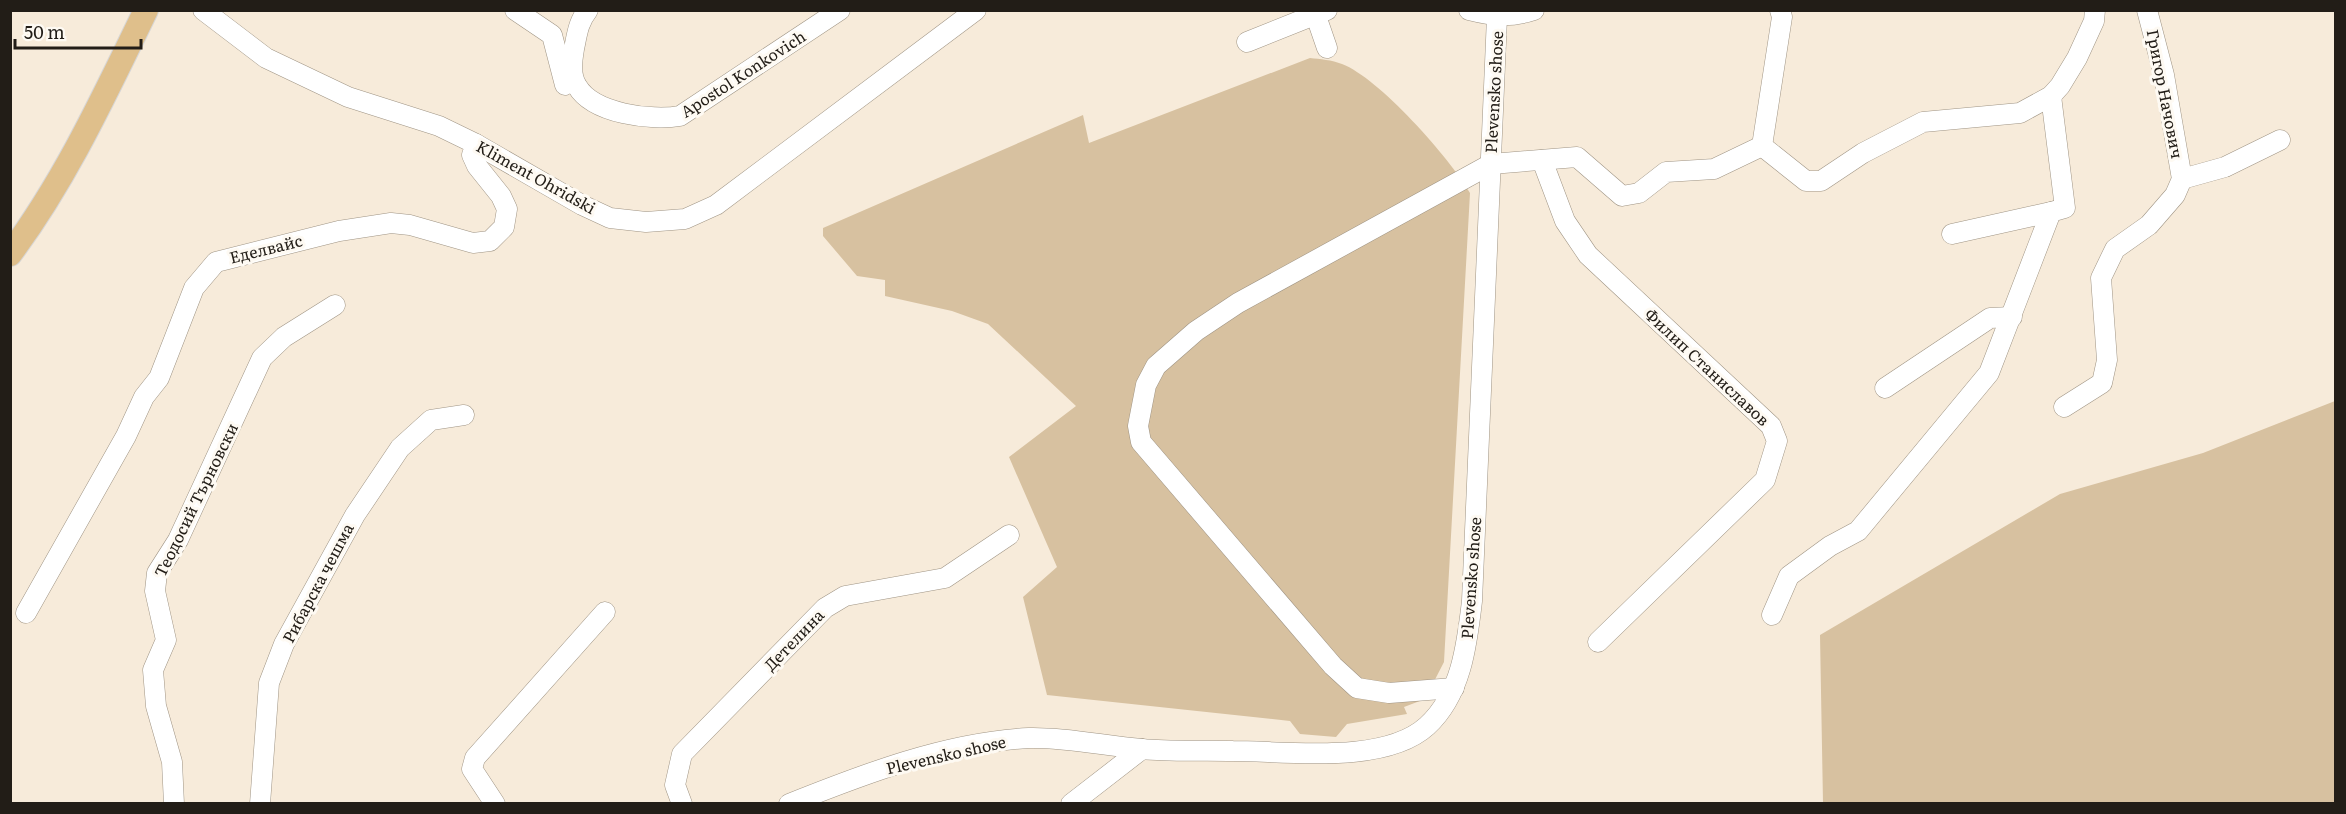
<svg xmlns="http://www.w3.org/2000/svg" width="2346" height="814" viewBox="0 0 2346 814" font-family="Literata,serif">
	<rect width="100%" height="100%" fill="#f7ebda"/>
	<g fill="#d7c1a0">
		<path d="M1310,58C1320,59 1332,60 1342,64C1379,78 1450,158 1470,193L1444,662L1425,699L1404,707L1407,714L1347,724L1336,737L1300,734L1290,721L1047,695L1023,597L1057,567L1009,457L1076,406L988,324L952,311L885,296V280L857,276L823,236V228L1083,115L1089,143Z"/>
		<path d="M2335,401V803H1823L1820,635L2060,494L2203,453Z"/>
	</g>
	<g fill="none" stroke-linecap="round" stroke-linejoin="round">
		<g stroke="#9f9484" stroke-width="21">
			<g id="minor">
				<path d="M203,10L266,58L348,97L439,126L476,144L582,205L610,218L646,222L685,219L716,205L976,10"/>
				<path d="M515,10L552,35L565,85"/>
				<path d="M588,10C578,22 577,35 574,49C572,61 570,75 577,86C593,114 652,121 680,116L840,10"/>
				<path d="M1309,10L1316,16L1327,48"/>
				<path d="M1469,10C1493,16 1510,18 1534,10"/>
				<path d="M1247,42L1327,10"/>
				<path d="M1762,146L1806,181H1821L1863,153L1923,122L2020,113L2051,96L2060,86L2077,58L2094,21L2095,10"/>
				<path d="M1762,146L1782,17L1780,10"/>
				<path d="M1542,160L1565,221L1588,255L1771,426L1777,441L1765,480L1598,642"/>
				<path d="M2182,179L2225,167L2280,140"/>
				<path d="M1952,234L2051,212"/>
				<path d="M1885,388L1990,318L2012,317"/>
				<path d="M2064,407L2102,383L2107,360L2101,278L2115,249L2149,225L2175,195L2182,179L2164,75L2147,10"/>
				<path d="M26,613L126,436L144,397L159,378L194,288L216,262L339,231L391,223L410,225L473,243L490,241L504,227L507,209L501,196L477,166L472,155L476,144"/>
				<path d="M1772,615L1789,576L1830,546L1858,531L1989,373L2051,212L2065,208L2051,96"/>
				<path d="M1454,688L1389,693L1357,688L1333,666L1141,442L1138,426L1146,385L1156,366L1196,331L1238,303L1491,164L1577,157L1622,196L1639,193L1666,172L1714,169L1762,146"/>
				<path d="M174,804L172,762L156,706L153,670L166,640L155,591L157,573L178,540L262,358L284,337L335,305"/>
				<path d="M260,804L269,683L284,644L355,515L400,448L431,420L464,415"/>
				<path d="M495,804L472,769L475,758L605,612"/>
				<path d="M682,804L675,785L682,754L825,608L845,596L945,578L1009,535"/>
				<path d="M789,804C864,774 947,742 1029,738C1067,737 1104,746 1142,749C1172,752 1202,750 1233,751C1287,751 1384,765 1427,726C1461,695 1467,645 1472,601L1497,17"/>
				<path d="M1071,804L1142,749"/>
			</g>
		</g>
		<g stroke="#d7d6d5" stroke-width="26">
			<path id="major" d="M10,254C66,179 105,94 146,10"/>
		</g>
		<use href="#minor" stroke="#fff" stroke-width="20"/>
		<use href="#major" stroke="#dfbf8b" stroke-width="24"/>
	</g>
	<g text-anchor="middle" stroke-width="6" stroke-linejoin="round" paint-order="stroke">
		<g font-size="16" fill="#221d17" stroke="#fefaf3">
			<text transform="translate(743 74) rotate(-33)" y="6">Apostol Konkovich</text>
			<text transform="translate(1494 92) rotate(-87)" y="6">Plevensko shose</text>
			<text transform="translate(2165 94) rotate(79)" y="6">Григор Начович</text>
			<text transform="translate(536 177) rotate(29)" y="6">Kliment Ohridski</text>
			<text transform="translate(266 249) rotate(-14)" y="6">Еделвайс</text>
			<text transform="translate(1707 367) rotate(43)" y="6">Филип Станиславов</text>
			<text transform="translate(196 500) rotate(-64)" y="6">Теодосий Търновски</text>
			<text transform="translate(1471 578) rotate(-86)" y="6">Plevensko shose</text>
			<text transform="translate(318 583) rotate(-62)" y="6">Рибарска чешма</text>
			<text transform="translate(794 640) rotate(-46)" y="6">Детелина</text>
			<text transform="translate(946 755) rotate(-13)" y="6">Plevensko shose</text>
		</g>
	</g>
	<rect width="2346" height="814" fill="none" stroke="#221d17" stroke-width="24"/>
	<path d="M15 39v9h126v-9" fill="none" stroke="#221d17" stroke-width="3"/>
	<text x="24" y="39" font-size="18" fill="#221d17" stroke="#fefaf3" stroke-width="4.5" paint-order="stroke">50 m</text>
</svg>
